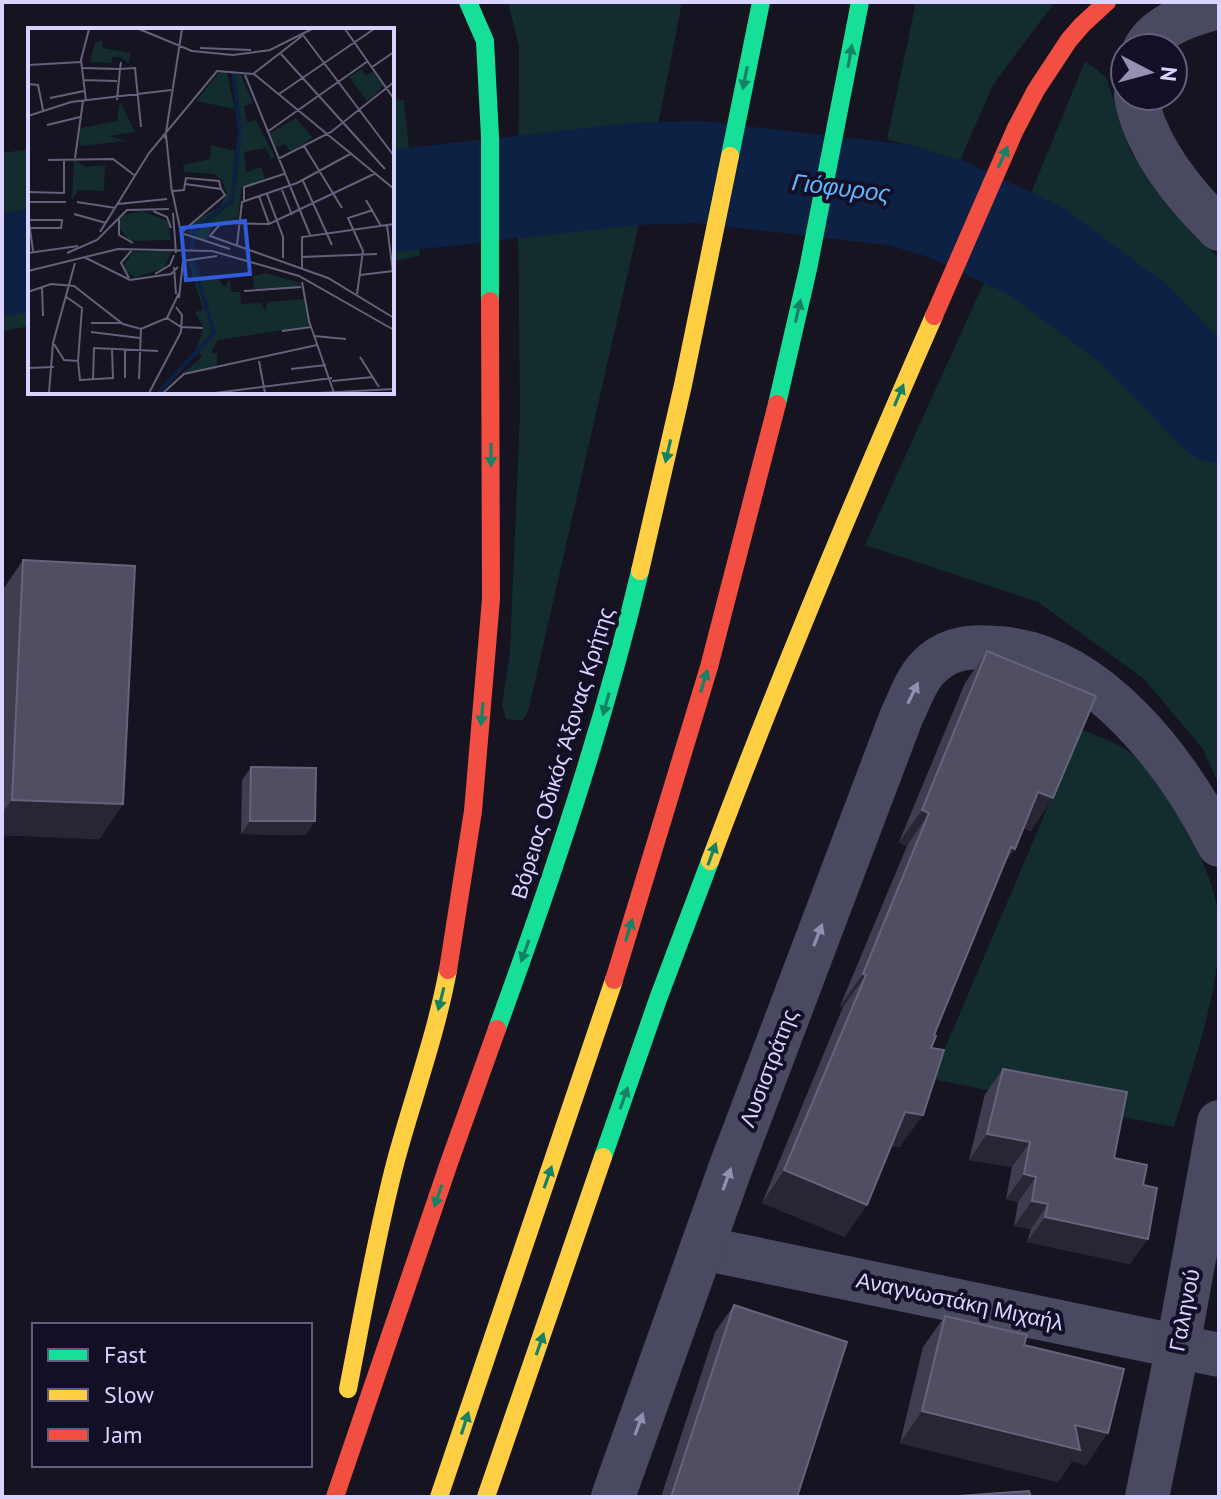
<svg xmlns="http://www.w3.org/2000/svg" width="1221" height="1499" viewBox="0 0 1221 1499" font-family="'PT Sans',sans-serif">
	<rect width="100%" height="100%" fill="#161421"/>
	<g fill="#132c2d">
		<path d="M508,2H682L637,233L528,712L522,721L506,719L502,705L510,652L520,414L518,215L519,46Z"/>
		<path d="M916,2H1055L994,83L960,160L887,139Z"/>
		<path d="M1085,61L1106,77L1131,153L1208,248L1219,258V368L1116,264L1029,198Z"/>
		<path d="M404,100L420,256L392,261V101Z"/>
		<path d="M30,149V326L2,331V153Z"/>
		<path d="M991,267L1095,333L1219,458V785L1203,749L1144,679L1038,602L865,545Z"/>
		<path d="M1081,729C1096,736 1113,741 1126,750C1156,770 1169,796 1185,826C1201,856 1217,890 1219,924C1221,989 1193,1065 1174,1127L932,1079Z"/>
	</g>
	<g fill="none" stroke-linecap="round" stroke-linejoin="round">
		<g stroke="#0d2144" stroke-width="102">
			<path d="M392,201L634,174L699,172L899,195L946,209L1036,251L1134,324L1219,412"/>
			<path d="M2,265L30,260"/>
		</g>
		<g stroke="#4a4962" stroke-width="44">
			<path d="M1145,48C1160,23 1192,14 1219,7"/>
			<path d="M1136,96C1145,147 1183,193 1219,229"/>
			<path d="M702,1248L1219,1355"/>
			<path d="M613,1497L730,1169L902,715C911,697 917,676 933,663C951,647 973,646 996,648C1096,653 1178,763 1219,845"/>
			<path d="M1147,1497L1178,1346L1219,1122"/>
		</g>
		<g stroke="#16e098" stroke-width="18">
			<path d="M468,2L485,41L490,137V301"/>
			<path d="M730,156L761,2"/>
			<path d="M777,404L808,269L860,2"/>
			<path d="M497,1029C552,878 603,727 640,571"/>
			<path d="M603,1157L658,999L710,861"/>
		</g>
		<g stroke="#ffcf43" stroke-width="18">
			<path d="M640,571L683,385L730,156"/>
			<path d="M710,861C779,677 855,496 934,316"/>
			<path d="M348,1389C363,1313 376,1236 396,1160C413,1097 436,1035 448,970"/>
			<path d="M439,1497L614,980"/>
			<path d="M486,1497L603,1157"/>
		</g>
		<g stroke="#f24e42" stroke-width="18">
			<path d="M934,316L1015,130L1036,90L1069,40L1082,25L1107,2"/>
			<path d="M448,970L473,811L491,599L490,301"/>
			<path d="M614,980L709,667L777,404"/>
			<path d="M335,1497L450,1160L497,1029"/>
		</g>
	</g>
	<g fill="#403d50">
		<path d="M23,560L123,804L99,839L2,835V591Z"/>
		<path d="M987,651L1031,831L1023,828L1004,864L934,1035L931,1048L900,1147L891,1146L845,1237L762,1203L843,1007L840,1006L907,846L899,842L965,683Z"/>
		<path d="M251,767L306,835L241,834L242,780Z"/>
		<path d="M1003,1069L1114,1158L1130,1264L1027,1242L1031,1229L1014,1226L1018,1202L1006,1199L1012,1167L969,1160L985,1094Z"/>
		<path d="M734,1305L797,1497H661L715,1332Z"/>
		<path d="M945,1316L1024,1345L1086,1465L1072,1461L1058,1482L900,1443L923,1347Z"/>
	</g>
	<g fill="#282635">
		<path d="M1038,792L1053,798L1031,831L1015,824Z"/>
		<path d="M12,800L123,804L99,839L2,835V813Z"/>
		<path d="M922,810L929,813L907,846L899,842Z"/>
		<path d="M250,821H315L306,835L241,834Z"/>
		<path d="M1011,847L1015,849L992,881Z"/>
		<path d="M863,974L866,975L843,1007L840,1006Z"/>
		<path d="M905,1112L923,1115L900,1147L883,1144Z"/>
		<path d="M987,1134L1030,1142L1012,1167L969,1160Z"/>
		<path d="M784,1170L867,1205L845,1237L762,1203Z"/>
		<path d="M1024,1174L1036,1177L1018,1202L1006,1199Z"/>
		<path d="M1032,1201L1048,1204L1031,1229L1014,1226Z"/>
		<path d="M1045,1217L1148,1239L1130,1264L1027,1242Z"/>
		<path d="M922,1411L1075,1425L1108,1433L1086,1465L1072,1461L1058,1482L900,1443Z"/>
	</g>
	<g fill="#504e63" stroke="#66637b" stroke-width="2">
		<path d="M23,560L135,566L123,804L12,800Z"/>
		<path d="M987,651L1096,696L1053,798L1038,792L1015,849L1011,847L934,1035L936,1036L931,1048L944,1050L923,1115L905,1112L867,1205L784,1170L866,975L863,974L929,813L922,810Z"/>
		<path d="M251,767L316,768L315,821H250Z"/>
		<path d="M1003,1069L1127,1092L1114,1158L1147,1165L1143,1185L1157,1188L1148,1239L1045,1217L1048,1204L1032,1201L1036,1177L1024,1174L1030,1142L987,1134Z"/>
		<path d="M734,1305L847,1342L797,1497H671Z"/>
		<path d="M945,1316L1027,1335L1024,1345L1124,1369L1108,1433L1075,1425L1080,1450L922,1411Z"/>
		<path d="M1029,1491L1031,1497H944Z"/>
	</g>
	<defs><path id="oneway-solid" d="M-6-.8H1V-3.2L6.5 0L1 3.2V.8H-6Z" transform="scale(2)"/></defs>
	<g fill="#158265">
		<use href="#oneway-solid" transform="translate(850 56) rotate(-80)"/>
		<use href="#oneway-solid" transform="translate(745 78) rotate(101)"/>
		<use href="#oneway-solid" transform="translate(1003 157) rotate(-66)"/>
		<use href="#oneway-solid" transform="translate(798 311) rotate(-77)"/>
		<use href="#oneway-solid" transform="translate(899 395) rotate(-67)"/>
		<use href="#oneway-solid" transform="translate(668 451) rotate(103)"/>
		<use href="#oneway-solid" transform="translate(491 455) rotate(90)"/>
		<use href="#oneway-solid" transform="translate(704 681) rotate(-73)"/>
		<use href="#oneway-solid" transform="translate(606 704) rotate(106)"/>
		<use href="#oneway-solid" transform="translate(482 714) rotate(95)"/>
		<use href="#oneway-solid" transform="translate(712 854) rotate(-70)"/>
		<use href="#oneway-solid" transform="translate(629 930) rotate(-73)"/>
		<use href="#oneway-solid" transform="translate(525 951) rotate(110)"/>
		<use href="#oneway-solid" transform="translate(441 999) rotate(104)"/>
		<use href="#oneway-solid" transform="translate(624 1098) rotate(-71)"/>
		<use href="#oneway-solid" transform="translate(548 1177) rotate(-71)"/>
		<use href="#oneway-solid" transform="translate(438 1196) rotate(109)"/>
		<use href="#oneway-solid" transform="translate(540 1344) rotate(-71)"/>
		<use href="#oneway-solid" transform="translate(465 1423) rotate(-72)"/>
	</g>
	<g fill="#928eb0">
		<use href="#oneway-solid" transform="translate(913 693) rotate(-64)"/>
		<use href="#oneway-solid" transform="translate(818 935) rotate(-69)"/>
		<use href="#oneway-solid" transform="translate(727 1179) rotate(-70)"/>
		<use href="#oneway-solid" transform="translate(639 1424) rotate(-70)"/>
	</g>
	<g text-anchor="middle" stroke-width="8" stroke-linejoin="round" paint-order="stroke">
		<g font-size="22" fill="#d9d4ff" stroke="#130f26">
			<text transform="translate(562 753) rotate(-73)" y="8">Βόρειος Οδικός Άξονας Κρήτης</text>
			<text transform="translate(768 1068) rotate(-69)" y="8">Λυσιστράτης</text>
			<text transform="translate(960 1301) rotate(12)" y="8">Αναγνωστάκη Μιχαήλ</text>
			<text transform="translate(1184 1310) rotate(-79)" y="8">Γαληνού</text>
		</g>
		<g font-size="24" font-style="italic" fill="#62b6ff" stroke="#130f26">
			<text transform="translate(841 188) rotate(7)" y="8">Γιόφυρος</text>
		</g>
	</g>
	<g transform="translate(28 28)">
		<rect width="366" height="366" fill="#161421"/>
		<path d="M74,12L75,20L103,25L101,35L92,29H84V35L62,34L67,15ZM333,41L338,48L345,43L356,58L339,73L321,49ZM193,42L199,45L207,81L168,73ZM206,45L213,47L225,75L216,78L219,94L228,92L247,129L243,131L238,120L216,124L218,144L233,139L237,151L214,159L209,194L185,197L178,213L165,209L168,204L206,173L213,104ZM92,73L107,104L81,108L98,113L51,118L52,100L89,93ZM268,90L285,110L262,124L257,116L248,120L242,105ZM183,117L207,123L203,171L162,207L160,203L171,190L191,179L199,166L194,152L186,146L156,144L155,137L182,131ZM46,132L59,139L77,137L76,163L50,162L44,172ZM114,183L140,193L143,212L101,213L90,198L93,188ZM144,222L136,240L107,250L94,239L105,224ZM167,233L173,251L189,250L197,259L202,250L203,264H212L213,276L233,275L237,283L239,274L276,271L281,298L190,312L183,325H190L188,341L155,345L174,329L168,321L176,300L167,284L175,282L161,235ZM238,245L272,255V259L226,261L225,248Z" fill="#132c2d"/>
		<path fill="none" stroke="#0d2144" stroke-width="4" d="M163,223L167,202L204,171L212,105L205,42M130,365L186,305L165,233"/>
		<path fill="none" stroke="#64617a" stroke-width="2" d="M111,1L164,23L205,27L242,22L284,1M317,1L366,71M275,7L366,128M172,20L223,22M253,26L357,141M93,34L92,41L107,40L113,99M0,37L53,34M344,39L366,24M53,40L92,41L89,72M226,46L366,161M217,47L282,207M55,52L89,53M0,56L10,57L15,82M251,66L346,1M22,70L56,63M58,73L53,32L61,1M0,88L43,74L143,62M19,97L52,89M239,104L340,33M138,107L144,165M137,111L154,1M276,118L314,180M47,130L55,73M250,131L303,104L366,54M20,132L85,131L106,147M348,145L241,196L193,195L182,208L300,250L366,290M275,153L304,217M144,162L153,205L202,221M254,162L264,187M145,163L156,162L158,150L191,153L193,161M0,164L36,165V131M239,166L255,209V230M231,168L241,196M338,172L353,198M216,173V159L256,146M0,174H38M49,174L88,180M90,176L139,171M125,183L139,189L143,200M145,185L148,225M46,186L78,195M0,187L5,223M91,189V207L105,215M0,192H34L33,200H2M359,197L366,253M155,203L197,167L193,161L157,156M72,204L121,125L189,43L225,46L274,8M209,217L214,174L269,155L324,125M0,225L50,218M39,225L69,212L99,182L141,181M56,229L102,252L143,246L150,239M273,229L349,226M146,239L148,266M274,240V209L366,196M0,243L90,221L184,223L271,248L366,302M127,246L142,237L146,227M332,247L365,243M101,250L93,235L104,222M274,254L281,293L306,365M14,259L15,288M216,263L273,259M0,264L23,256L46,258L95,296L113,301L139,290L151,265M329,266L335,223L320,190L345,182M151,270L155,233L189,228M139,290L153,299L175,300M63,295H93M254,303L283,299M63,304L112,310M286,308L318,311M26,316L36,332L50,333L54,280L37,268M97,322V350M332,329L351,359M50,333L52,352L85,350L84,321M231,333L237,365M0,340L26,339M263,341L298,337M111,351L113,301M65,352L66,320L130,323M304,353L345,349M21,365L25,315L47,235M121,365L153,304L154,287L148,279M135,365L156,346L289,317M187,365L304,350M290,365L366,361"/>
		<path fill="#305bdc" fill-opacity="0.15" stroke="#305bdc" stroke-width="4" d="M217,193L222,246L158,252L153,200Z"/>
		<rect width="366" height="366" fill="none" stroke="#d9d4ff" stroke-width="4"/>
	</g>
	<rect width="1221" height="1499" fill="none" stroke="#d9d4ff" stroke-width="8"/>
	<rect x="32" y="1323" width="280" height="144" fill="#130f26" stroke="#625e7d" stroke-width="2"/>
	<rect x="48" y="1349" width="40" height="12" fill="#16e098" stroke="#625e7d" stroke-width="2"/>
	<text x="104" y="1363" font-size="24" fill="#d9d4ff">Fast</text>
	<rect x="48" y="1389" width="40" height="12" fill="#ffcf43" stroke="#625e7d" stroke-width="2"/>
	<text x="104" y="1403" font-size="24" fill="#d9d4ff">Slow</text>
	<rect x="48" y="1429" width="40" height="12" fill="#f24e42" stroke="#625e7d" stroke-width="2"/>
	<text x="104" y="1443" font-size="24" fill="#d9d4ff">Jam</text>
	<g transform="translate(1149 72) rotate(96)"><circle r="38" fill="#130f26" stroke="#625e7d" stroke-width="2"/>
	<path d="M0-6L14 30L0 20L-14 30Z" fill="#9591b1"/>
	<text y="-12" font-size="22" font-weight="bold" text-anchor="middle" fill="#d9d4ff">N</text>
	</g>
</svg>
